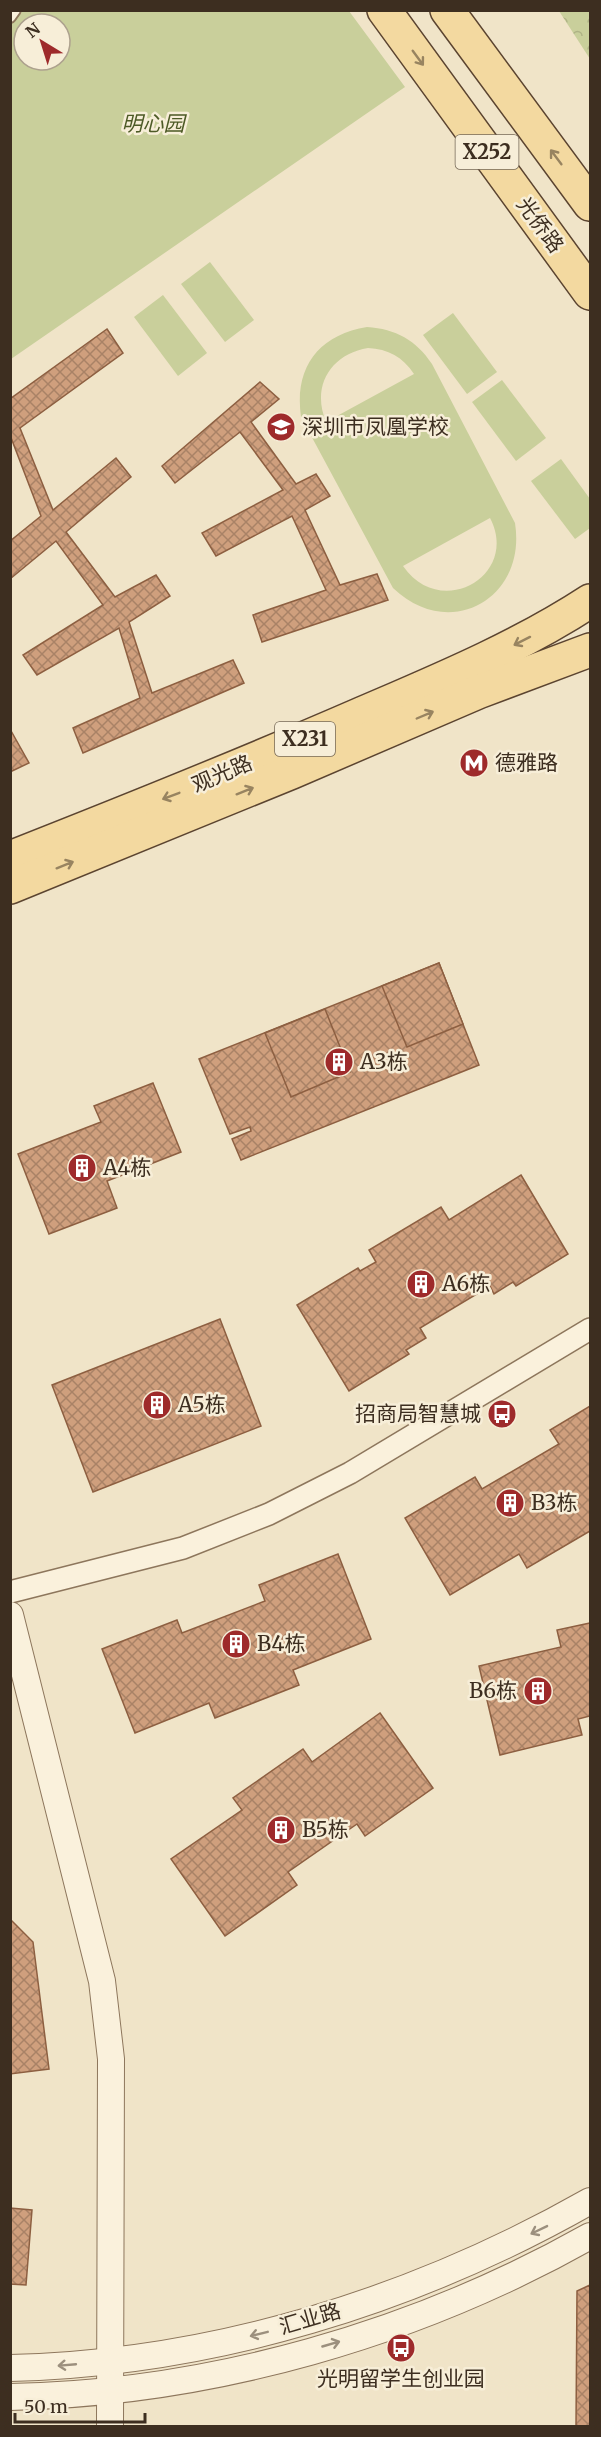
<svg xmlns="http://www.w3.org/2000/svg" width="601" height="2437" viewBox="0 0 601 2437" font-family="Merriweather,'Noto Sans SC',serif">
	<defs>
		<pattern id="forest-crowns" width="20" height="18" patternUnits="userSpaceOnUse" patternTransform="scale(1.5)"><rect width="20" height="18" fill="#c9cf9b"/><path d="M2 6a3 3 0 1 1 6 0M12 15a3 3 0 1 1 6 0" fill="none" stroke="#aeb285"/></pattern>
		<pattern id="building-cross-hatch" width="8" height="8" patternUnits="userSpaceOnUse" patternTransform="scale(1.5)"><rect width="8" height="8" fill="#cf9f7d"/><path d="M0 0l8 8M0 8l8-8" fill="none" stroke="#a98266"/></pattern>
	</defs>
	<rect width="100%" height="100%" fill="#f0e4c8"/>
	<path fill="url(#forest-crowns)" d="M559,11H590V59Z"/>
	<g fill="#c9cf9b" fill-rule="evenodd">
		<path d="M11,11H349L405,87L11,359ZM24,24H60V60H24Z"/>
		<path d="M210,262L254,320L225,342L181,284Z"/>
		<path d="M163,295L207,353L178,376L134,317Z"/>
		<path d="M453,313L497,372L467,394L423,335Z"/>
		<path d="M367,327C396,329 416,340 432,364L515,523C527,599 449,642 393,588L301,417C294,368 318,335 367,327ZM368,348C388,349 403,357 414,374L326,422C311,386 331,354 368,348ZM490,518C520,575 441,621 403,566Z"/>
		<path d="M502,380L546,438L516,461L472,402Z"/>
		<path d="M561,459L590,499V528L575,539L531,481Z"/>
	</g>
	<g fill="url(#building-cross-hatch)" stroke="#8d5f41" stroke-width="1.5">
		<path d="M107,329L123,353L20,428L53,510L116,458L131,477L66,532L115,597L156,575L170,596L129,622L152,693L233,660L244,683L83,753L73,728L140,698L119,628L37,675L23,655L103,605L56,541L10,579V541L41,516L10,435V399Z"/>
		<path d="M260,382L279,399L251,422L296,484L316,474L330,496L305,510L340,585L377,574L388,600L262,642L253,615L326,590L292,516L216,556L202,533L283,490L240,432L175,483L162,466Z"/>
		<path d="M10,729L29,763L10,772Z"/>
		<path d="M439,963L479,1065L241,1160L232,1139L251,1131L250,1127L230,1134L199,1059Z"/>
		<path d="M439,963L463,1024L407,1047L382,986Z"/>
		<path d="M325,1009L350,1072L291,1097L265,1033Z"/>
		<path d="M153,1083L181,1152L107,1181L117,1208L49,1234L18,1154L101,1122L94,1106Z"/>
		<path d="M521,1175L568,1254L516,1286L513,1282L494,1294L490,1286L420,1328L426,1338L406,1350L409,1354L349,1391L297,1305L358,1268L360,1271L376,1262L369,1250L441,1207L449,1220Z"/>
		<path d="M220,1319L261,1426L93,1492L52,1385Z"/>
		<path d="M590,1406V1531L527,1568L519,1554L450,1595L405,1518L475,1477L482,1489L559,1444L550,1430Z"/>
		<path d="M338,1554L371,1639L293,1670L299,1685L215,1718L209,1703L135,1733L102,1649L177,1620L182,1633L265,1601L259,1585Z"/>
		<path d="M590,1623V1716L578,1719L582,1735L500,1755L479,1666L561,1647L557,1630Z"/>
		<path d="M380,1713L433,1788L365,1836L357,1824L288,1872L297,1885L225,1936L171,1859L242,1810L233,1798L303,1749L312,1762Z"/>
		<path d="M10,1919L33,1942L49,2069L10,2074Z"/>
		<path d="M10,2208L32,2210L26,2285L10,2284Z"/>
		<path d="M590,2285V2426H576L577,2291Z"/>
	</g>
	<g fill="none" stroke-linecap="round" stroke-linejoin="round">
		<g stroke="#8d765c" stroke-width="14">
			<path id="service" d="M10,17L15,10"/>
		</g>
		<g stroke="#8d765c" stroke-width="24">
			<path id="minor" d="M10,1592L183,1548L269,1514L350,1473L590,1329"/>
		</g>
		<g stroke="#8d765c" stroke-width="28">
			<g id="tertiary">
				<path d="M10,1615L102,1981L111,2059L110,2426"/>
				<path d="M10,2368C214,2363 414,2301 590,2201"/>
				<path d="M10,2397C212,2393 416,2334 590,2236"/>
			</g>
		</g>
		<g stroke="#5b4430" stroke-width="36">
			<g id="primary">
				<path d="M384,10L590,293"/>
				<path d="M447,10L590,204"/>
				<path d="M10,858C127,812 244,765 359,715C438,681 518,648 590,601"/>
				<path d="M10,887L292,772L478,692L590,650"/>
			</g>
		</g>
		<use href="#service" stroke="#faf1dc" stroke-width="10"/>
		<use href="#minor" stroke="#faf1dc" stroke-width="21"/>
		<use href="#tertiary" stroke="#faf1dc" stroke-width="26"/>
		<use href="#primary" stroke="#f3d9a0" stroke-width="33"/>
	</g>
	<defs><path id="oneway-shaft" d="M-6 0H5M1.5-3L5.5 0L1.5 3" fill="none" stroke-width="1.6" stroke-linecap="round" stroke-linejoin="round" transform="scale(1.5)"/></defs>
	<g stroke="#988460">
		<use href="#oneway-shaft" transform="translate(418 58) rotate(54)"/>
		<use href="#oneway-shaft" transform="translate(556 157) rotate(-127)"/>
		<use href="#oneway-shaft" transform="translate(522 641) rotate(153)"/>
		<use href="#oneway-shaft" transform="translate(425 715) rotate(-23)"/>
		<use href="#oneway-shaft" transform="translate(245 791) rotate(-22)"/>
		<use href="#oneway-shaft" transform="translate(171 796) rotate(159)"/>
		<use href="#oneway-shaft" transform="translate(65 865) rotate(-22)"/>
	</g>
	<g stroke="#9c907e">
		<use href="#oneway-shaft" transform="translate(539 2230) rotate(154)"/>
		<use href="#oneway-shaft" transform="translate(259 2334) rotate(166)"/>
		<use href="#oneway-shaft" transform="translate(331 2344) rotate(-16)"/>
		<use href="#oneway-shaft" transform="translate(67 2365) rotate(175)"/>
	</g>
	<defs>
		<g id="school-disc" transform="scale(1.5)"><circle r="9.5" fill="#9e2a2b" stroke="#f7eed8"/><path d="M0-5L7-2L0 1L-7-2ZM-4 1L0 2.5L4 1V4Q0 6-4 4Z" fill="#fff"/></g>
		<g id="metro-disc" transform="scale(1.5)"><circle r="9.5" fill="#9e2a2b" stroke="#f7eed8"/><path d="M-5.5 5V-5H-3L0 0L3-5H5.5V5H3V-.5L0 4L-3-.5V5Z" fill="#fff"/></g>
		<g id="building-disc" transform="scale(1.5)"><circle r="9.5" fill="#9e2a2b" stroke="#f7eed8"/><path d="M-4-6H4V6H1V3H-1V6H-4ZM-2.5-4.3h1.7v1.8h-1.7ZM.8-4.3h1.7v1.8H.8ZM-2.5-1h1.7V.8h-1.7ZM.8-1h1.7V.8H.8Z" fill="#fff"/></g>
		<g id="bus-disc" transform="scale(1.5)"><circle r="9.5" fill="#9e2a2b" stroke="#f7eed8"/><path d="M-5-6H5V4H4V6H2V4H-2V6H-4V4H-5ZM-3.5-4V0h7V-4ZM-3.5 1.2v1.5H-2V1.2ZM2 1.2v1.5H3.5V1.2Z" fill="#fff"/></g>
	</defs>
	<g fill-rule="evenodd">
		<use href="#school-disc" x="281" y="427"/>
		<use href="#metro-disc" x="474" y="763"/>
		<use href="#building-disc" x="339" y="1062"/>
		<use href="#building-disc" x="82" y="1168"/>
		<use href="#building-disc" x="421" y="1284"/>
		<use href="#building-disc" x="157" y="1405"/>
		<use href="#bus-disc" x="502" y="1414"/>
		<use href="#building-disc" x="510" y="1503"/>
		<use href="#building-disc" x="236" y="1644"/>
		<use href="#building-disc" x="538" y="1691"/>
		<use href="#building-disc" x="281" y="1830"/>
		<use href="#bus-disc" x="401" y="2348"/>
	</g>
	<g text-anchor="middle" stroke-width="5" stroke-linejoin="round" paint-order="stroke">
		<g fill="#f7eed8" stroke="#756857" stroke-width="1.5">
			<rect x="455.5" y="135" width="63" height="34" rx="4.5"/>
			<rect x="275" y="722" width="60" height="34" rx="4.5"/>
		</g>
		<g font-size="20" font-weight="bold" fill="#3d2e20">
			<text x="487" y="159">X252</text>
			<text x="305" y="746">X231</text>
		</g>
		<g font-size="21" font-style="italic" fill="#4d5a26" stroke="#f7eed8">
			<text x="153" y="131">明心园</text>
		</g>
		<g font-size="21" fill="#3d2e20" stroke="#f7eed8">
			<text transform="translate(540 225) rotate(54)" y="7">光侨路</text>
			<text transform="translate(222 774) rotate(-23)" y="7">观光路</text>
			<text transform="translate(310 2319) rotate(-16)" y="7">汇业路</text>
		</g>
		<g font-size="21" fill="#3d2e20" stroke="#f7eed8" text-anchor="start">
			<text x="302" y="434">深圳市凤凰学校</text>
			<text x="495" y="770">德雅路</text>
			<text x="360" y="1069">A3栋</text>
			<text x="103" y="1175">A4栋</text>
			<text x="442" y="1291">A6栋</text>
			<text x="178" y="1412">A5栋</text>
			<text x="481" y="1421" text-anchor="end">招商局智慧城</text>
			<text x="531" y="1510">B3栋</text>
			<text x="257" y="1651">B4栋</text>
			<text x="517" y="1698" text-anchor="end">B6栋</text>
			<text x="302" y="1837">B5栋</text>
			<text x="401" y="2386" text-anchor="middle">光明留学生创业园</text>
		</g>
	</g>
	<rect width="601" height="2437" fill="none" stroke="#3d2e20" stroke-width="24"/>
	<g transform="translate(42 42) rotate(322)"><circle r="28" fill="#f7eed8" stroke="#ada18e" stroke-width="1.5"/>
	<path d="M0-4.5L10 22L0 15L-10 22Z" fill="#9e2a2b"/>
	<text y="-9" font-size="16" font-weight="bold" text-anchor="middle" fill="#3d2e20">N</text>
	</g>
	<path d="M15 2413v9h130v-9" fill="none" stroke="#3d2e20" stroke-width="3"/>
	<text x="24" y="2413" font-size="18" fill="#3d2e20" stroke="#f7eed8" stroke-width="4.5" paint-order="stroke">50 m</text>
</svg>
